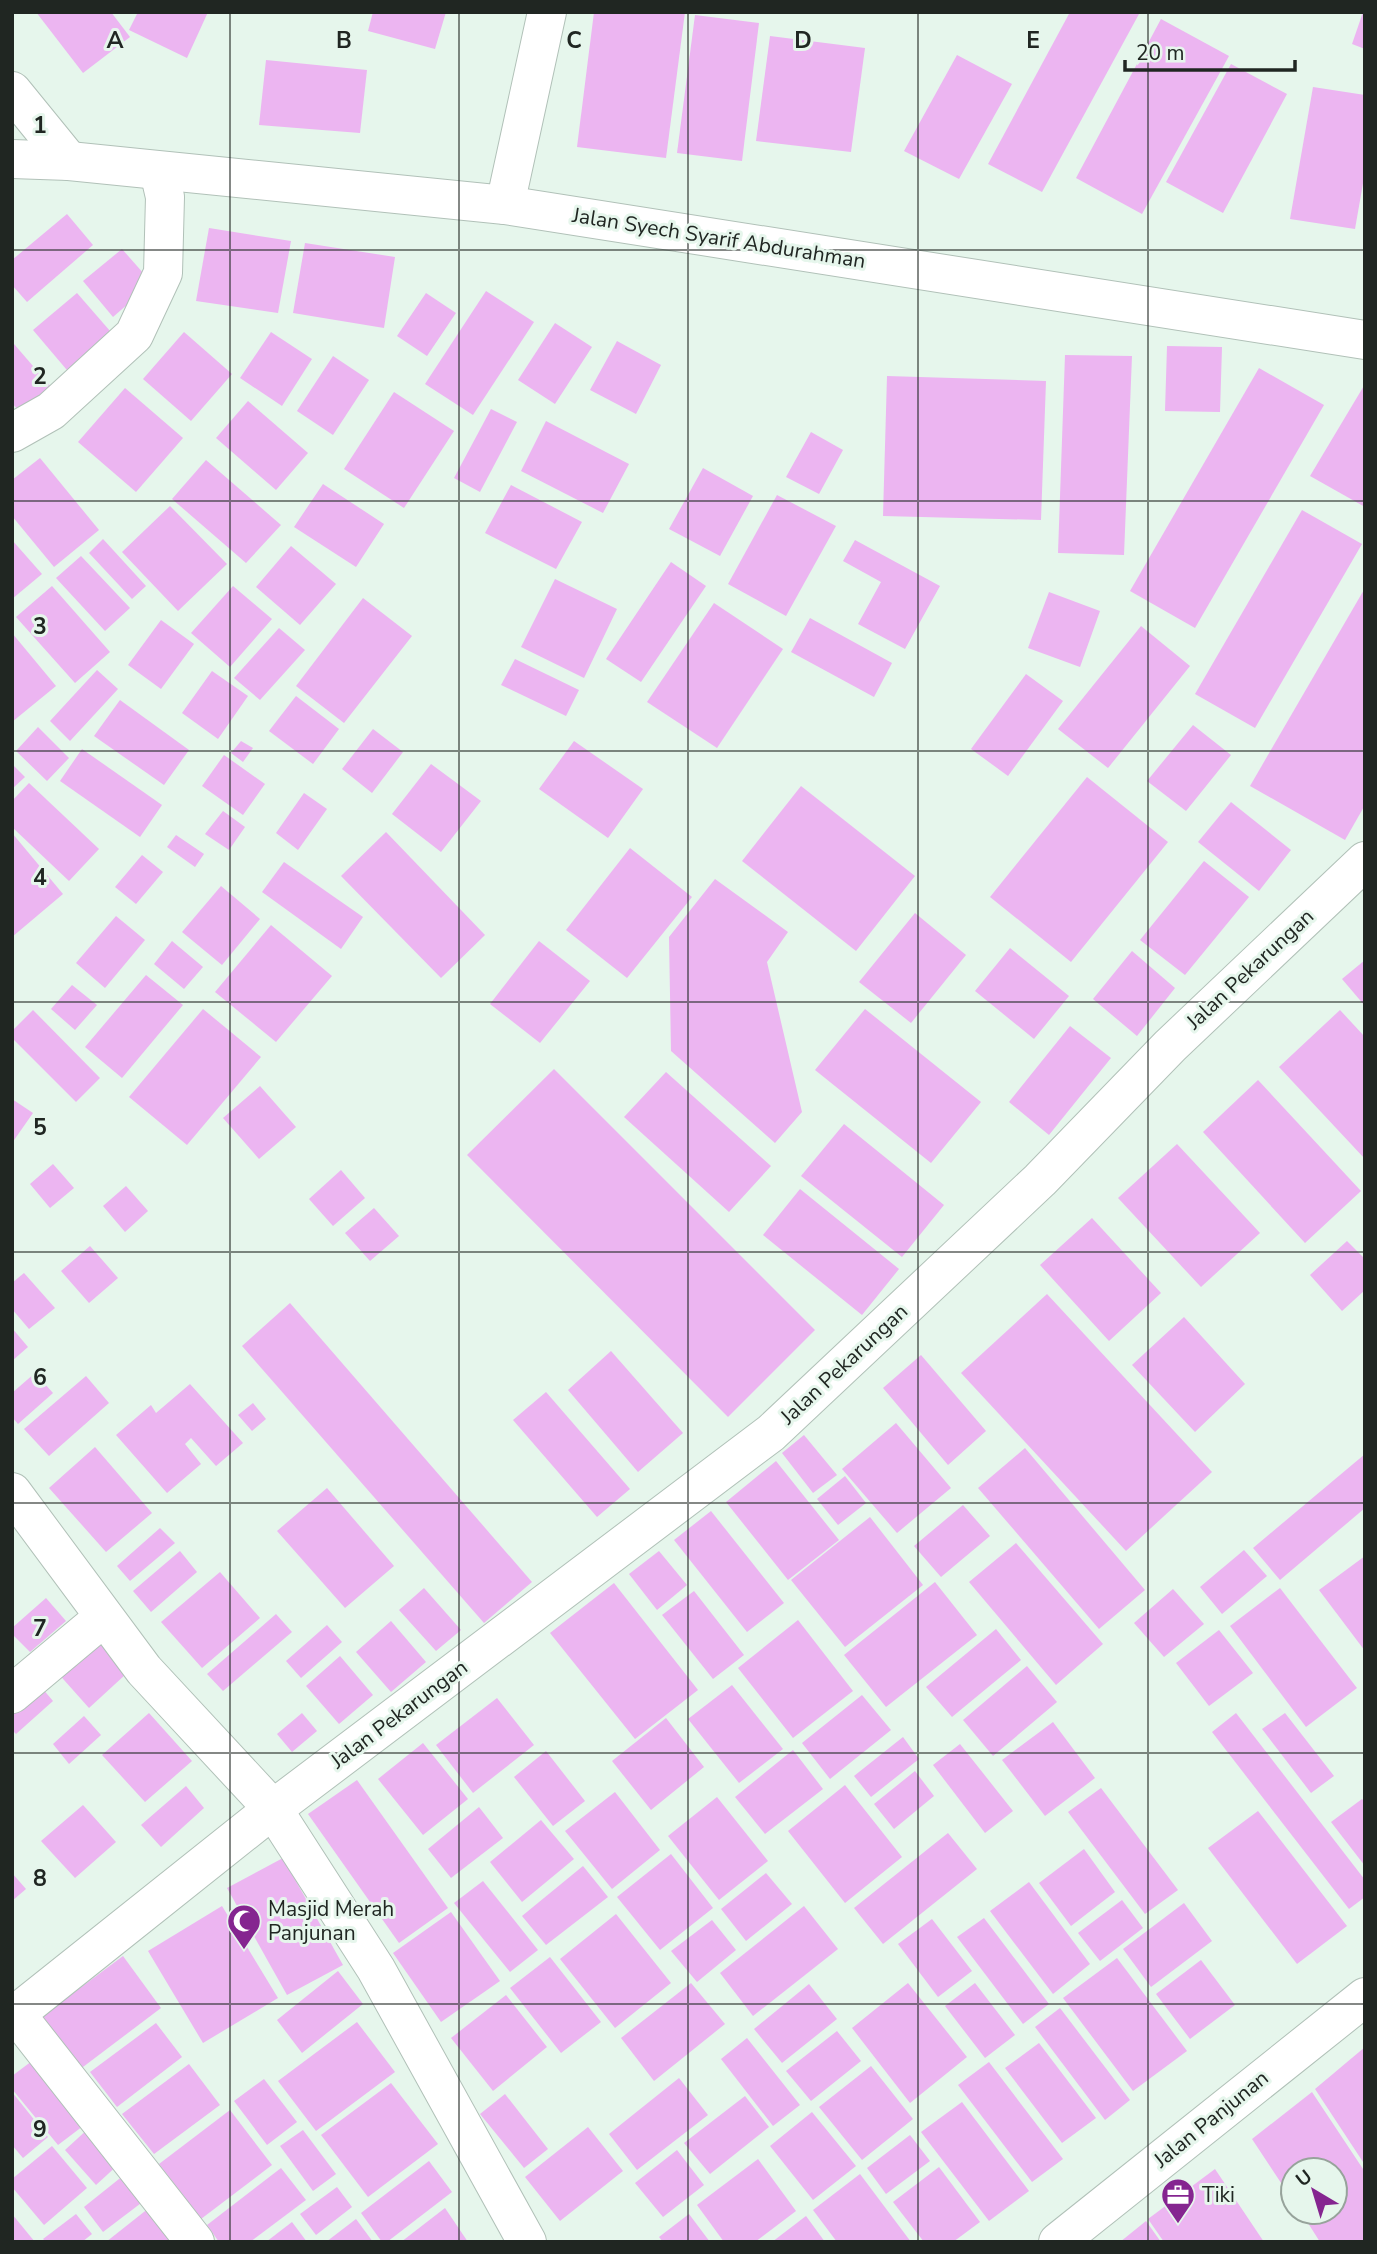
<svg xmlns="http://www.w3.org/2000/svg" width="1377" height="2254" viewBox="0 0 1377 2254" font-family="'Nunito Sans',sans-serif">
	<rect width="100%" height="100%" fill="#e6f6ec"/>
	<g fill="#ecb5f1">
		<path d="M36,12H111L130,37L83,73Z"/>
		<path d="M138,12H208L187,58L129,30Z"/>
		<path d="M373,12H446L435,49L368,31Z"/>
		<path d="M594,12H685L666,158L577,147Z"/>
		<path d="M1070,12L1139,14L1042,192L988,164Z"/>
		<path d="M1363,12H1365V49L1352,44Z"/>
		<path d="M695,15L759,23L742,161L677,153Z"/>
		<path d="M1161,19L1229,56L1142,214L1076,178Z"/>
		<path d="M770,36L865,48L851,152L756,141Z"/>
		<path d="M957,55L1012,84L959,179L904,151Z"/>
		<path d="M266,60L367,70L360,133L259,125Z"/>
		<path d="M1231,64L1287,94L1223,213L1166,182Z"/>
		<path d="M1313,87L1365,95V172L1355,229L1290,219Z"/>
		<path d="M67,214L93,245L27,302L12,285V260Z"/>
		<path d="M209,228L291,241L278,313L196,301Z"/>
		<path d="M305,243L395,257L384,328L293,313Z"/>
		<path d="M122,249L152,283L113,317L83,281Z"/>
		<path d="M486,291L534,322L473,415L425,384Z"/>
		<path d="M77,293L117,339L72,376L33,330Z"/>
		<path d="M426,293L456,313L427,356L397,336Z"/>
		<path d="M555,323L592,347L555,404L518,380Z"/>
		<path d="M184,332L232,374L191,421L143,379Z"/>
		<path d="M271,332L312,359L282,406L240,378Z"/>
		<path d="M617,341L661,365L636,414L590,390Z"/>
		<path d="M14,344L58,395L27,420L12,403Z"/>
		<path d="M1167,346L1222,347L1220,412L1165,411Z"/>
		<path d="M1065,355L1132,356L1124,555L1058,553Z"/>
		<path d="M333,356L369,380L333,435L297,411Z"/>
		<path d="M1259,368L1324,405L1195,628L1130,591Z"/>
		<path d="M887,376L1046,381L1041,520L883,516Z"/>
		<path d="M1365,384V507L1310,476Z"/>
		<path d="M125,388L183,438L136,492L78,442Z"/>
		<path d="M394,392L454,431L404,508L344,469Z"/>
		<path d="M248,401L308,453L276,490L216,438Z"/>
		<path d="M491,409L517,422L480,492L454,478Z"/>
		<path d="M546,421L629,464L603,513L521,471Z"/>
		<path d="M811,432L843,450L819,494L786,477Z"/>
		<path d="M40,458L99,530L54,567L12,516V480Z"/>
		<path d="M206,460L281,525L246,563L172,499Z"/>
		<path d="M703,468L753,496L720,556L669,529Z"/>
		<path d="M323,484L384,524L356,567L294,527Z"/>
		<path d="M511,485L582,522L556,569L485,533Z"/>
		<path d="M777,495L836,526L786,616L728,584Z"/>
		<path d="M170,506L227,564L178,611L122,552Z"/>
		<path d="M1302,510L1362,544L1255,728L1195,694Z"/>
		<path d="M103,539L146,586L132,599L89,553Z"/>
		<path d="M12,540L42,574L12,599Z"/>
		<path d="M855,540L940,586L905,649L858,624L881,582L843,561Z"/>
		<path d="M291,546L336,584L300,625L256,587Z"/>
		<path d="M81,556L130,608L105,631L56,578Z"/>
		<path d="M671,562L706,586L641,682L606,659Z"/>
		<path d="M555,579L617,609L584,678L521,647Z"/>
		<path d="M52,586L110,652L75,683L16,617Z"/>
		<path d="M233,586L272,619L230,667L191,633Z"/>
		<path d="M1365,588V805L1345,840L1250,786Z"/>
		<path d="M1049,592L1100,611L1080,667L1028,648Z"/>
		<path d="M363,598L412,636L344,723L296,686Z"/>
		<path d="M714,603L783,649L717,748L647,702Z"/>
		<path d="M810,618L892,663L874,697L791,652Z"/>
		<path d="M161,620L194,644L161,689L128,665Z"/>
		<path d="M1141,626L1190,666L1108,768L1058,729Z"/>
		<path d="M279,628L305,650L260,700L234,678Z"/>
		<path d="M12,633L56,686L12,722Z"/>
		<path d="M515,659L579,690L566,716L501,685Z"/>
		<path d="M97,670L118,689L70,741L50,721Z"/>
		<path d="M212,671L248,696L218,739L182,713Z"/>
		<path d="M1026,674L1063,701L1008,776L971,749Z"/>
		<path d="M296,696L339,729L313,764L269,731Z"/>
		<path d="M120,700L189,750L164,785L94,736Z"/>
		<path d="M1193,725L1231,755L1186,811L1147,781Z"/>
		<path d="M38,727L69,758L47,781L16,751Z"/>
		<path d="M373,729L403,752L372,793L342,769Z"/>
		<path d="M241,741L253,748L243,762L231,753Z"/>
		<path d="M574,741L643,789L608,838L539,789Z"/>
		<path d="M82,749L162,805L140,837L60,781Z"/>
		<path d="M224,755L265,784L243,815L202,786Z"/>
		<path d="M12,764L25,777L12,789Z"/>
		<path d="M431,764L481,801L441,852L392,814Z"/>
		<path d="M1087,777L1168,842L1071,962L990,897Z"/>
		<path d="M29,783L99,849L69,881L12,827V801Z"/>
		<path d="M801,786L915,876L856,951L742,861Z"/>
		<path d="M304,793L327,809L298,850L276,833Z"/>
		<path d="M1231,802L1291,850L1259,891L1198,842Z"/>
		<path d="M223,811L245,827L229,850L205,834Z"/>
		<path d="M386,832L485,935L441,978L341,876Z"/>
		<path d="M12,833L63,894L12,937Z"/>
		<path d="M176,835L204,854L195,867L167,847Z"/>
		<path d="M630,848L692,897L627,978L566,930Z"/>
		<path d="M142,855L163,872L136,904L115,887Z"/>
		<path d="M1204,861L1249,897L1185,975L1140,940Z"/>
		<path d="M284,862L363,917L341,949L262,892Z"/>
		<path d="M715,879L788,932L767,962L802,1112L775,1143L671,1051L669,937Z"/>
		<path d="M221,886L260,919L222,965L182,932Z"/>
		<path d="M915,913L966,955L911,1023L859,982Z"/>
		<path d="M116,916L145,940L105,988L76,963Z"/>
		<path d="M271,925L332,976L276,1042L215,992Z"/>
		<path d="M172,941L203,967L184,989L154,964Z"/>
		<path d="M539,941L590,981L540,1043L490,1004Z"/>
		<path d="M1010,948L1069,996L1034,1039L975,991Z"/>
		<path d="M1132,951L1175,988L1137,1036L1093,999Z"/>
		<path d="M1365,960V1006L1342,979Z"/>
		<path d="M146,975L183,1005L122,1078L85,1047Z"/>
		<path d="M72,985L97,1005L75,1030L51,1009Z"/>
		<path d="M203,1009L261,1057L187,1145L129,1097Z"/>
		<path d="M865,1009L981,1102L931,1163L815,1070Z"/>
		<path d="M33,1010L100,1078L76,1102L12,1038V1031Z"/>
		<path d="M1340,1010L1365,1037V1159L1279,1067Z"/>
		<path d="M1070,1026L1111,1058L1049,1135L1009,1102Z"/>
		<path d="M554,1069L815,1330L728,1417L467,1155Z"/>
		<path d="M666,1072L771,1166L729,1212L624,1117Z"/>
		<path d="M1258,1080L1361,1191L1305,1243L1203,1132Z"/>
		<path d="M260,1086L296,1127L259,1159L223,1118Z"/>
		<path d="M12,1099L33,1113L12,1143Z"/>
		<path d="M844,1124L944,1205L902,1257L801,1176Z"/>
		<path d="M1177,1144L1260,1233L1201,1287L1118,1198Z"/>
		<path d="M53,1164L74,1188L50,1208L30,1184Z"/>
		<path d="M341,1170L365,1198L333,1226L309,1199Z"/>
		<path d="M126,1186L148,1211L125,1232L103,1206Z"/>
		<path d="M800,1189L899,1269L862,1315L763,1235Z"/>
		<path d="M374,1208L399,1236L370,1261L345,1233Z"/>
		<path d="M1092,1218L1161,1293L1109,1341L1040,1265Z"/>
		<path d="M1347,1241L1365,1259V1290L1342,1311L1310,1275Z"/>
		<path d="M90,1246L118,1278L89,1303L61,1271Z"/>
		<path d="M24,1273L55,1308L29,1329L12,1309V1283Z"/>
		<path d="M1047,1294L1212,1472L1126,1551L961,1373Z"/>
		<path d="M290,1303L532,1582L484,1623L242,1346Z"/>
		<path d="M1184,1317L1245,1384L1195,1432L1132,1365Z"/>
		<path d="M12,1328L28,1347L12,1361Z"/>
		<path d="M611,1351L683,1433L638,1472L568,1390Z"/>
		<path d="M921,1355L986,1431L948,1465L883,1388Z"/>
		<path d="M35,1373L53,1393L18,1424L12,1417V1393Z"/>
		<path d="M86,1376L109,1403L49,1456L24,1429Z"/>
		<path d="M190,1384L243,1443L216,1466L191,1438L185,1444L201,1464L167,1493L116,1435L151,1405L156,1413Z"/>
		<path d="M546,1392L630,1489L597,1517L513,1420Z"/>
		<path d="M253,1403L266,1419L252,1431L238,1415Z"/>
		<path d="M896,1423L951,1488L897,1533L842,1469Z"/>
		<path d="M804,1435L837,1475L813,1493L782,1453Z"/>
		<path d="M95,1447L152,1513L106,1552L49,1488Z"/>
		<path d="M1025,1448L1145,1590L1099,1629L978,1488Z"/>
		<path d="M1365,1454V1508L1280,1580L1253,1548Z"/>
		<path d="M776,1461L839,1540L788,1580L726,1502Z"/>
		<path d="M845,1476L866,1503L838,1525L817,1499Z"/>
		<path d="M327,1488L394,1566L345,1608L277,1531Z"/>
		<path d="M963,1505L990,1536L941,1577L914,1546Z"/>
		<path d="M711,1511L784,1603L747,1632L674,1540Z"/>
		<path d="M870,1517L923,1585L845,1647L791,1580Z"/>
		<path d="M160,1528L175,1543L130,1581L117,1566Z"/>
		<path d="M1016,1543L1103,1644L1056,1685L969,1582Z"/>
		<path d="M1244,1550L1267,1576L1222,1614L1200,1587Z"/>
		<path d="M180,1551L197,1572L151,1612L133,1591Z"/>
		<path d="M659,1551L687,1585L657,1610L629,1574Z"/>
		<path d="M1365,1556V1651L1319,1590Z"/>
		<path d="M220,1572L260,1618L202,1668L161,1622Z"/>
		<path d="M935,1582L977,1635L886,1707L844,1655Z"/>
		<path d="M614,1583L698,1690L635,1739L550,1633Z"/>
		<path d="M424,1588L461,1630L436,1651L399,1610Z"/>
		<path d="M1280,1588L1357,1688L1306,1727L1230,1626Z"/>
		<path d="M1173,1589L1204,1624L1164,1657L1134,1623Z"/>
		<path d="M694,1591L744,1655L713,1679L662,1615Z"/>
		<path d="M46,1598L66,1621L30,1652L12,1634V1628Z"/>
		<path d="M276,1614L292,1632L223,1691L207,1674Z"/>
		<path d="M798,1620L853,1691L793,1738L738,1668Z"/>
		<path d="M391,1621L426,1662L391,1692L356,1652Z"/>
		<path d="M327,1625L342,1642L301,1678L286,1661Z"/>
		<path d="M996,1629L1021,1660L952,1717L926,1687Z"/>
		<path d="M1219,1630L1253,1673L1209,1706L1176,1663Z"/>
		<path d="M95,1637L126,1674L89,1708L56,1671Z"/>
		<path d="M340,1656L373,1695L339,1724L306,1686Z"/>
		<path d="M1027,1666L1057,1702L993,1756L963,1720Z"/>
		<path d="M36,1681L53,1701L16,1734L12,1730V1702Z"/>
		<path d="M732,1685L783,1749L739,1783L688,1719Z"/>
		<path d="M862,1695L891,1730L830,1779L802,1743Z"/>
		<path d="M497,1698L534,1745L473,1793L436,1745Z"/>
		<path d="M149,1713L192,1761L145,1802L102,1755Z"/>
		<path d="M302,1713L317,1731L292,1752L277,1734Z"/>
		<path d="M1236,1713L1365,1880V1897L1349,1909L1212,1732Z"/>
		<path d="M1285,1713L1334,1776L1311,1793L1262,1729Z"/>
		<path d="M84,1716L101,1735L69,1764L53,1744Z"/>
		<path d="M666,1718L704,1767L651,1810L612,1761Z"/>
		<path d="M1053,1722L1095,1778L1045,1816L1002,1760Z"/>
		<path d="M903,1737L919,1759L871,1797L854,1776Z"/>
		<path d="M423,1743L468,1799L423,1835L378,1779Z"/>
		<path d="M960,1744L1013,1811L985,1833L933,1765Z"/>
		<path d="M793,1750L823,1789L765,1834L735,1797Z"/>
		<path d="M546,1751L585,1801L553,1826L514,1777Z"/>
		<path d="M915,1771L934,1796L894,1829L874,1804Z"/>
		<path d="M357,1780L448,1908L399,1943L308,1814Z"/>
		<path d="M845,1785L902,1857L845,1903L788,1831Z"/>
		<path d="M186,1786L204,1808L161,1847L141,1825Z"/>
		<path d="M1101,1788L1178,1890L1145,1914L1068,1812Z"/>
		<path d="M615,1792L660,1850L612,1889L565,1831Z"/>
		<path d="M717,1797L768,1861L719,1900L668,1836Z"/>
		<path d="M1362,1799L1365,1802V1866L1331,1822Z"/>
		<path d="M83,1805L116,1842L75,1878L41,1841Z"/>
		<path d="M479,1807L503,1838L451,1878L428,1849Z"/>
		<path d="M1258,1811L1347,1926L1297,1964L1208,1848Z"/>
		<path d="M541,1820L574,1859L522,1902L490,1862Z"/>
		<path d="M948,1833L977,1869L883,1944L854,1908Z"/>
		<path d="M1084,1849L1115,1892L1071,1926L1039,1883Z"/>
		<path d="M671,1854L713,1908L660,1950L617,1897Z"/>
		<path d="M283,1858L343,1965L287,1995L227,1888Z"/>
		<path d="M583,1866L608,1897L546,1945L522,1916Z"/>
		<path d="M12,1873L26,1889L12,1901Z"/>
		<path d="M766,1873L792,1904L746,1941L721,1909Z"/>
		<path d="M483,1881L538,1950L510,1972L454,1903Z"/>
		<path d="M1029,1882L1090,1964L1053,1994L990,1911Z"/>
		<path d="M1122,1900L1143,1928L1100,1961L1078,1933Z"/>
		<path d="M1184,1903L1212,1941L1151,1987L1123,1949Z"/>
		<path d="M222,1906L278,1998L203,2043L148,1951Z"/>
		<path d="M804,1906L838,1949L753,2016L720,1973Z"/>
		<path d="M451,1912L500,1981L441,2022L393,1953Z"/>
		<path d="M616,1914L671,1983L615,2028L560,1959Z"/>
		<path d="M984,1918L1049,2004L1023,2024L957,1937Z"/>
		<path d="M932,1919L972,1971L938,1997L898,1944Z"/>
		<path d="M712,1920L736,1950L697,1982L671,1951Z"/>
		<path d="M123,1956L161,2008L79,2070L40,2018Z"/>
		<path d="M550,1957L601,2022L561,2053L510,1988Z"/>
		<path d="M1117,1958L1187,2051L1133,2091L1063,1998Z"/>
		<path d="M1201,1960L1235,2005L1190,2039L1156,1994Z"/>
		<path d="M338,1971L363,2004L302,2053L277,2020Z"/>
		<path d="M691,1983L725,2024L654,2081L621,2038Z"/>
		<path d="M908,1983L967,2057L910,2103L852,2028Z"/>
		<path d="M975,1983L1015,2035L985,2058L945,2006Z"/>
		<path d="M809,1984L837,2019L782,2063L754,2029Z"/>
		<path d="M506,1995L547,2047L493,2091L451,2038Z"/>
		<path d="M1060,2008L1130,2100L1105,2120L1035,2027Z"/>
		<path d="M357,2022L395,2072L316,2131L278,2081Z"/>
		<path d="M156,2023L182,2057L117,2107L90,2072Z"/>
		<path d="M837,2031L861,2061L811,2101L786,2071Z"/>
		<path d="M747,2038L800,2105L773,2126L721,2059Z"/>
		<path d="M1039,2043L1096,2118L1062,2143L1005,2068Z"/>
		<path d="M1365,2047V2165L1315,2089Z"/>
		<path d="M36,2058L87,2123L58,2145L12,2089V2076Z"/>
		<path d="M989,2062L1063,2159L1032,2182L958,2085Z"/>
		<path d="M189,2064L220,2105L154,2154L122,2114Z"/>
		<path d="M871,2066L913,2119L862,2160L819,2107Z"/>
		<path d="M679,2078L708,2115L637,2170L609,2134Z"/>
		<path d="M264,2079L297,2122L267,2145L234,2101Z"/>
		<path d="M391,2083L438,2144L368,2197L321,2135Z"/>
		<path d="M12,2092L48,2137L23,2158L12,2145Z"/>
		<path d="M1312,2092L1365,2172V2242H1320L1301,2212H1335V2170H1293V2201L1252,2139Z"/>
		<path d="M505,2094L548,2149L524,2168L480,2114Z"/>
		<path d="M745,2096L769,2127L710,2174L684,2143Z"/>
		<path d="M962,2102L1029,2191L989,2221L921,2132Z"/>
		<path d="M230,2110L272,2165L201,2219L159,2164Z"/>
		<path d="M812,2112L856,2166L813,2200L770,2146Z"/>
		<path d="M588,2127L623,2171L560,2221L525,2177Z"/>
		<path d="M89,2128L120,2163L96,2185L65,2150Z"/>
		<path d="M303,2130L336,2174L313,2191L280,2146Z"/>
		<path d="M910,2135L930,2161L886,2194L867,2168Z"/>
		<path d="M52,2146L87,2188L44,2225L12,2187V2179Z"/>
		<path d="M677,2150L704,2185L663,2217L635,2183Z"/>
		<path d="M758,2159L796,2211L755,2242H724L697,2205Z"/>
		<path d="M429,2161L452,2192L387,2242H382L361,2213Z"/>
		<path d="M939,2167L980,2222L953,2242H924L893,2202Z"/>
		<path d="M281,2168L306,2200L250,2242H219L207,2225Z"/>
		<path d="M1215,2169L1264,2242H1164L1148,2219Z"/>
		<path d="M129,2171L149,2197L103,2232L84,2207Z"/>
		<path d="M860,2174L911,2242H837L813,2210Z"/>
		<path d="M337,2187L352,2207L316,2235L300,2214Z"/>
		<path d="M154,2204L175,2242H106Z"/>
		<path d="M445,2208L468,2242H401Z"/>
		<path d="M12,2214L35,2242H12Z"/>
		<path d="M76,2214L92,2234L82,2242H46L43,2239Z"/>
		<path d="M689,2214L710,2242H663L659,2237Z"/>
		<path d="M806,2216L825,2242H772Z"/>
		<path d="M356,2219L373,2242H326Z"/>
		<path d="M1146,2221L1161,2242H1120Z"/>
		<path d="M292,2222L307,2242H266Z"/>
	</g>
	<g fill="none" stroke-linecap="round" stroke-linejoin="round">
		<g stroke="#b1c1b8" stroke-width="40">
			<g id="minor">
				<path d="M505,205L547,12"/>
				<path d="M12,433L51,411L134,335L163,273L165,197L159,171"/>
				<path d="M12,1492L144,1670L273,1809L376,1969L527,2242"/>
				<path d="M12,1694L104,1617"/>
				<path d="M16,2014L195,2242"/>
				<path d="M12,2017L273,1809L771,1433L1040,1180L1170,1046L1365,861"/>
				<path d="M1058,2242L1365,1997"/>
			</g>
		</g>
		<g stroke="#b1c1b8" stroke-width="40">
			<g id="secondary">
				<path d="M12,91L69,161"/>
				<path d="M12,159L69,161L505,205L1365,340"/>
			</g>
		</g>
		<use href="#minor" stroke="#fff" stroke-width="38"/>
		<use href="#secondary" stroke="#fff" stroke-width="38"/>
	</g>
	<path fill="none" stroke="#202622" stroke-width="2" stroke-opacity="0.55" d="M230,12V2242M459,12V2242M688,12V2242M918,12V2242M1148,12V2242M12,250H1365M12,501H1365M12,751H1365M12,1002H1365M12,1252H1365M12,1503H1365M12,1753H1365M12,2004H1365"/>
	<defs>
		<g id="mosque-pin" transform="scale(1.75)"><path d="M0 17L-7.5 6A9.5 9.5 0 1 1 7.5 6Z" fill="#852590" stroke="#e6f6ec"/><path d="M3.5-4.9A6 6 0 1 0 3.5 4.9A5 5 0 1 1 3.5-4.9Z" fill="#fff"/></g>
		<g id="office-pin" transform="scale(1.75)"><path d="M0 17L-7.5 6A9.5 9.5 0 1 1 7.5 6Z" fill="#852590" stroke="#e6f6ec"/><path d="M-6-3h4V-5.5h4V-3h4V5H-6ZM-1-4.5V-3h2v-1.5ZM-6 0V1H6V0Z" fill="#fff"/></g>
	</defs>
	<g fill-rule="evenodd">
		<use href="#mosque-pin" x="244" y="1921"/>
		<use href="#office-pin" x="1178" y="2195"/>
	</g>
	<g text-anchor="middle" stroke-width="6" stroke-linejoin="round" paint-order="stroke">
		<g font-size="21" fill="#202622" stroke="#e6f6ec">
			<text transform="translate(719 238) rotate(9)" y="7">Jalan Syech Syarif Abdurahman</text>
			<text transform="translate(1250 969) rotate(-43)" y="7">Jalan Pekarungan</text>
			<text transform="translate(844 1364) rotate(-43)" y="7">Jalan Pekarungan</text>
			<text transform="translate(399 1714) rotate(-37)" y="7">Jalan Pekarungan</text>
			<text transform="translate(1211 2119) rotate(-39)" y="7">Jalan Panjunan</text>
		</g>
		<g font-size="21" fill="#202622" stroke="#e6f6ec" text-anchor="start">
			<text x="268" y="1916">Masjid Merah<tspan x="268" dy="24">Panjunan</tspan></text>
			<text x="1202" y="2202">Tiki</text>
		</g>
	</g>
	<g font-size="23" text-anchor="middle" font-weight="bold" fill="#202622" stroke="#e6f6ec" stroke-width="6" stroke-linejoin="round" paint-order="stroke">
		<text x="115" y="48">A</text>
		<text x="344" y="48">B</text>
		<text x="574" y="48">C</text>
		<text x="803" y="48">D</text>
		<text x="1033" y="48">E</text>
		<text x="40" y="133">1</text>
		<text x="40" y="384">2</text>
		<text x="40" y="634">3</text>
		<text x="40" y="885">4</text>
		<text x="40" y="1135">5</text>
		<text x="40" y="1385">6</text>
		<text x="40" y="1636">7</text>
		<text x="40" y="1886">8</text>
		<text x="40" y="2137">9</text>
	</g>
	<rect width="1377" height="2254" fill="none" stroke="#202622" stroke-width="28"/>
	<g transform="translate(1314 2191) rotate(322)"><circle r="33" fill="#e6f6ec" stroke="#97a39b" stroke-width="2"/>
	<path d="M0-5L12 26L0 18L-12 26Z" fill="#852590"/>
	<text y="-10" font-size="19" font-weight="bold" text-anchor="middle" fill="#202622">U</text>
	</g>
	<path d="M1125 60v10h170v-10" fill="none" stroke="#202622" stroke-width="3.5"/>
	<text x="1136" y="60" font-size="21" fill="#202622" stroke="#e6f6ec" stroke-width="5" paint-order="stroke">20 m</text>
</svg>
